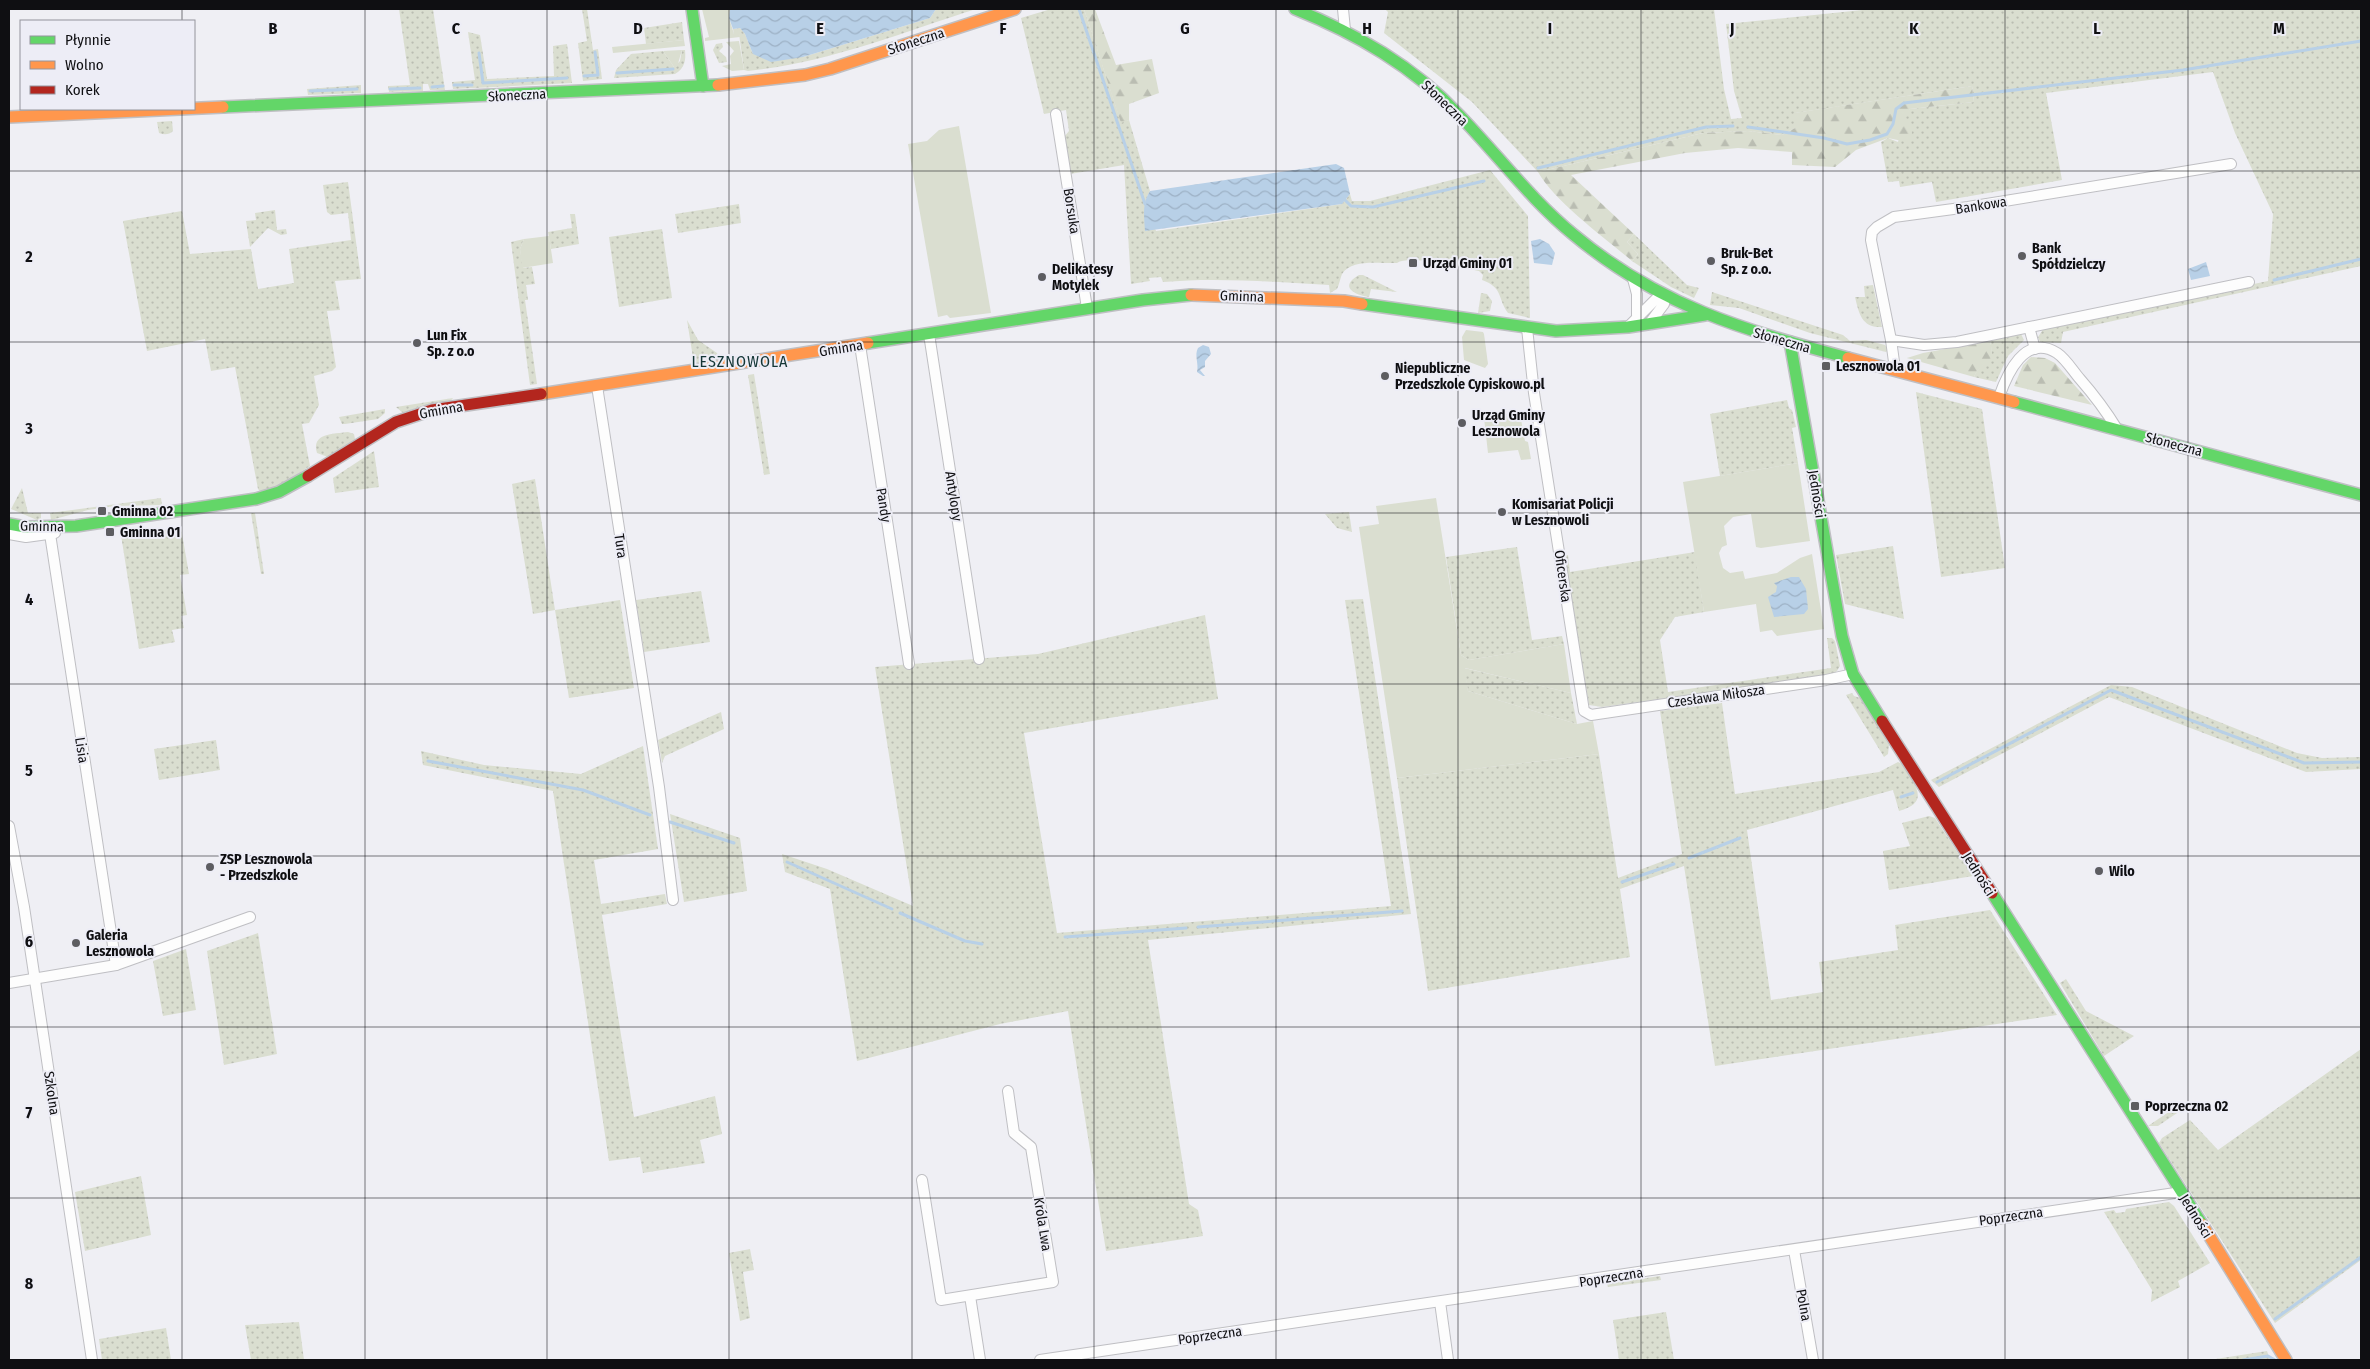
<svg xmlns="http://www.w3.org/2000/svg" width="2370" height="1369" viewBox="0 0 2370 1369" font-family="'Fira Sans Condensed',sans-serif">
	<defs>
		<pattern id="grass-dots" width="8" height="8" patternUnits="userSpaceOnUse" patternTransform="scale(1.25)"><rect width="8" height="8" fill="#daded0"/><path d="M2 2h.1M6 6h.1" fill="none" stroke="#babdb2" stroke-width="1.8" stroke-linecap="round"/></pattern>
		<pattern id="forest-firs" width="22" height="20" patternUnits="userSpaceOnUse" patternTransform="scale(1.25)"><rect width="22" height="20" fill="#daded0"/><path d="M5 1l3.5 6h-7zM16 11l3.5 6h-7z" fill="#babdb2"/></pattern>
		<pattern id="water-waves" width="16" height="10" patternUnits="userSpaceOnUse" patternTransform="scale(1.25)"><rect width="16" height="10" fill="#b8d0e7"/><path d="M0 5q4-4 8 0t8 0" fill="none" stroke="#9db1c5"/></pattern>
	</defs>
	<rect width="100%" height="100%" fill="#efeff4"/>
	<g fill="url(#grass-dots)">
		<path d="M399,9H433L445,90H430L428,84H423V91L389,92L388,86L410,85Z"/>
		<path d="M582,9H587L593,50L598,49L602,79L583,81L578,43L587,41Z"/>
		<path d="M936,9H976C901,33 827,63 748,71L744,70L739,34H734L733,29L740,28L745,34L753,54L803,57L930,18Z"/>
		<path d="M1051,9H1084L1121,122L1129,120L1150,191C1141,204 1151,217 1156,231L1342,204L1350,194L1352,201H1370L1490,170L1528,216L1530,318L1508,313C1497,298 1504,288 1482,280L1483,275L1479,271C1462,268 1410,254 1397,263C1381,264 1352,258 1342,274C1340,279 1339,285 1337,289L1330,293L1329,285C1274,282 1218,277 1163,282L1161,277L1149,278L1150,281L1131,284L1124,165L1070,174L1064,137L1069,131L1066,110L1044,114L1021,18Z"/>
		<path d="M1385,9H1714L1724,89L1731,119L1742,118L1734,91L1726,24L1872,9H2361V266L2063,332L2061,343L2040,342L2038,337L2044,328L2268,281L2273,214L2235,133L2213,72L2046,93L2062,180L1936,202L1932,182L1900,187L1899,181L1888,182L1881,142L1888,138L1898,142L1905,115L1910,109L1974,102L1972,86L1795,113V128L1782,135L1748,131L1703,133L1538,172L1472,102L1384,33L1388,12Z"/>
		<path d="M682,22L684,40L646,44L644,28Z"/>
		<path d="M468,32L480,35L487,79L554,76L553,46L567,44L572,83L453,89L452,82L475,80Z"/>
		<path d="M722,43L723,47L719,51L726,57L727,62L719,63L713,50L716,44Z"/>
		<path d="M682,50H685C686,60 685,68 675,74L614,78L616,70L631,54L663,51L674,67L680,61Z"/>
		<path d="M361,85V93L308,95L307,89Z"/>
		<path d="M172,121L173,131C169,135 164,135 159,133L157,122Z"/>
		<path d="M348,182L361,279L335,281L340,310L327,311L336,367L332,371L314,376L319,405L309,423L302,424L310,466L284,483L261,492L258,489L235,367L211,371L205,339L147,351L123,221L182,211L190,254L251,249L258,289L294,283L289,249L351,240L348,213L331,215L327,212L323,185Z"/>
		<path d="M739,204L741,223L678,233L675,214Z"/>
		<path d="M275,210L277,230L286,229L287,234L281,235L268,228L250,247L246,221L256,220L255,213Z"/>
		<path d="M570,214H575L579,244L551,249L548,232L572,228Z"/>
		<path d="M662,229L672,298L619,307L609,237Z"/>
		<path d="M1634,234L1687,285L1699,288L1694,298L1671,287L1632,261L1638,254L1627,242Z"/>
		<path d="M524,239L520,249L523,268L532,267L535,284L526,285L528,300H525L537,384L530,385L511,242Z"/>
		<path d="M1359,275H1363L1397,292L1371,289L1369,297C1355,295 1338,287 1359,275Z"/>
		<path d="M1873,285L1882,327C1862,328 1859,314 1855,297H1865L1864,286Z"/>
		<path d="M1712,292L1843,335L1850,341L1866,340L1885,345L1888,350L1886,352L1810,333L1739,308L1710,305Z"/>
		<path d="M1481,293L1487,294L1492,301L1490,311L1478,313Z"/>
		<path d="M687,320L698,340L717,353L720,361L694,364Z"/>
		<path d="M2021,334L2024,340L2008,356L1996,382L1974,377C1982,357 1996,367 1990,341Z"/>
		<path d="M754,374L770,474L764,475L748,375Z"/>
		<path d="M1916,392L1982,409L2005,568L1941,577Z"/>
		<path d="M453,398L450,402L421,406L403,413L396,407Z"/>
		<path d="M1787,400L1789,408L1792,410L1796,427L1792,428L1798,463L1720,476L1710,414Z"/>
		<path d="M385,409V413L378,419L345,424H342L339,417Z"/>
		<path d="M348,432L354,434L355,439L328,457L317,453C311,433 333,434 348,432Z"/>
		<path d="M374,451L379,487L335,493L333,478Z"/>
		<path d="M535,479L555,610L620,600L634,688L569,698L555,610L533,614L512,484Z"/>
		<path d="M22,488L28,513H41V519L37,520L11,509Z"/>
		<path d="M161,498L162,505L115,506L88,510L51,520L50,513Z"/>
		<path d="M1349,512L1352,532L1337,528L1325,514Z"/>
		<path d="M251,513H255L264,574H261Z"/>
		<path d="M181,528L189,574L180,575L187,615L181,616L184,628L172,630L175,642L139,649L121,535Z"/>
		<path d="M1893,546L1904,619L1845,604L1836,555Z"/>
		<path d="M1517,547L1532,640L1562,636L1564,644L1469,660L1461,655L1446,557Z"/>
		<path d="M1695,552L1704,612L1675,617L1660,640L1668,692L1831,668L1827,638H1832L1835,641L1840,666L1837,671L1830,676L1602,707L1589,705L1564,556L1568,555L1570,572Z"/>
		<path d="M701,591L710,642L644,652L636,600Z"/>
		<path d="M1363,599L1411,914L1148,940L1189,1204L1198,1210L1203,1236L1106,1251L1068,1011L1000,1024L857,1061L830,889L785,872L782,854L827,869L913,906L875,667L1038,654L1205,615L1218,699L1024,733L1057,933L1391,906L1345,600Z"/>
		<path d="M1464,668L1571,693L1577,724L1468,691Z"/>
		<path d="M2111,685L2132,687L2297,753L2322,758L2361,757V769L2306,772L2109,697L1939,787L1931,780Z"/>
		<path d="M1852,693L1854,696L1860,698L1889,745L1888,754L1884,757L1846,695Z"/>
		<path d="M1722,703L1735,794L1879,772L1898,762L1902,764C1914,784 1932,802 1899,811L1893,790L1747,830L1771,1000L1823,992L1819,962L1898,950L1895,925L1990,910L2057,1015L1715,1066L1684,866L1620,889L1630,957L1428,991L1397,778L1599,754L1618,878L1682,854L1660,711Z"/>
		<path d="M721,712L724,729L665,756L662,763L658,740Z"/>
		<path d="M216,740L220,770L159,780L154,749Z"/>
		<path d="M643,746L658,849L594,860L601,904L665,894L667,904L602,915L634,1117L715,1096L722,1134L700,1140L705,1163L643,1173L640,1157L609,1161L553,791L423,765L421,751L484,765L581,774Z"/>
		<path d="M670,814L740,838L747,891L684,902Z"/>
		<path d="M1929,816L1935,818L1973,876L1889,890L1883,851L1910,846L1902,823Z"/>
		<path d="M258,933L277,1054L224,1065L207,951Z"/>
		<path d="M186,949L196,1010L163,1016L153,961Z"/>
		<path d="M2066,979L2086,1011L2134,1036L2104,1056L2060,983Z"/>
		<path d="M2361,1049V1260L2275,1323L2159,1143L2162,1138L2190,1120L2218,1150Z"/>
		<path d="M2179,1105L2183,1109L2158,1126H2148Z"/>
		<path d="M141,1176L151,1235L85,1251L75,1192Z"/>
		<path d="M2169,1202L2174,1206L2210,1263L2178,1281L2180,1287L2151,1302L2152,1290L2104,1212L2114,1210L2116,1213L2125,1212L2126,1209Z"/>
		<path d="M750,1249L754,1270L743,1272L750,1318L740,1321L729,1253Z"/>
		<path d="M1660,1276L1661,1280L1608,1287L1607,1284Z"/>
		<path d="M1666,1312L1674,1360H1619L1613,1320Z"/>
		<path d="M299,1322L304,1360H251L245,1325Z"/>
		<path d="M166,1328L171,1360H102L99,1339Z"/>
		<path d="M2267,1351L2270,1360H2209Z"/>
	</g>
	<g fill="url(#forest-firs)">
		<path d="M1084,9H1095L1116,65L1152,59L1159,93L1129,104V120L1121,123Z"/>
		<path d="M1972,86L1974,102L1910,109L1905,119C1911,127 1916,134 1907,142L1888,138L1856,150L1835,167L1792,165V152L1738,148L1685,153L1571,175L1634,234L1627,242L1638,254L1632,261C1604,237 1556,203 1538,172L1703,133L1748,131L1782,135L1795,128L1794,113Z"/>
		<path d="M1990,341C1997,368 1983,357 1974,377L1907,358L1923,353Z"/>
		<path d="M2031,357L2045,358L2055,363L2092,405L2014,386L2023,365Z"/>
	</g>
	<g fill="#daded0">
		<path d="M702,9H730L729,18L734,34L739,33L740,37L705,41V38L709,37Z"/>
		<path d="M684,40L685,46L613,53L612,47Z"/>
		<path d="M739,41L744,70L732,71L722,66L731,64L730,56L734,51L726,42Z"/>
		<path d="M682,50L677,67H674L663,51Z"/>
		<path d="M959,126L991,313L950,318L947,315L938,317L908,144L927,141L939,130Z"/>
		<path d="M549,236L553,263L522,268L520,249L524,239Z"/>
		<path d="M1466,330L1483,332L1484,334L1488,364L1485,368L1464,360L1462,337Z"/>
		<path d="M1518,412L1520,414L1525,441L1528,442L1531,459L1521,460L1518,450L1488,453L1484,418Z"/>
		<path d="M1798,463L1810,541L1761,548L1756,547L1751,514L1733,517L1724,526L1727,545L1722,547L1719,553L1723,568L1730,573L1743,571L1745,579L1777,573L1800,558L1812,554L1824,629L1777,636L1772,630L1760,632L1756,604L1704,612L1683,482Z"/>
		<path d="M1436,498L1461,655L1469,660L1564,644L1571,693L1465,668L1468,691L1577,724L1593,721L1599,754L1397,778L1359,527L1379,524L1376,506Z"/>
	</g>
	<g fill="url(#water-waves)">
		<path d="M730,9H936L930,18L803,57L771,62L753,54L745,34L740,28L733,29L729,18Z"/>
		<path d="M1336,164L1344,168L1350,194L1342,204L1145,231C1144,217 1142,203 1150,191Z"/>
		<path d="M1540,239L1549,244L1555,253L1552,265L1534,263L1531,241Z"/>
		<path d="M2206,262L2210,276L2191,280L2188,269Z"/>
		<path d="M1203,345L1209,347L1211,354L1205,361V367L1200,370L1205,376H1203L1197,372C1199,364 1194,355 1198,348Z"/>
		<path d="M1791,577H1799L1806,589L1808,609L1804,614L1774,617L1768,597L1776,592L1777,586L1774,583Z"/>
	</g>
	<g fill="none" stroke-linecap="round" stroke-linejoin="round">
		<g stroke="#b8d0e7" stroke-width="3">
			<path d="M1079,9L1145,204"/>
			<path d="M479,53L483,83L567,78"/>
			<path d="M617,73L673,69"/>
			<path d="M584,76L598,75L595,52"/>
			<path d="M454,85H472"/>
			<path d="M432,87L443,86"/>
			<path d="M390,89L420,88"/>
			<path d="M310,91L357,89"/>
			<path d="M1748,127L1824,138L1847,144L1870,140L1887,134L1893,124L1896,109L1904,103L2183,70L2361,41"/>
			<path d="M1538,168L1706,127L1733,126"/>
			<path d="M1345,200L1351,206L1373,207L1484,181"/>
			<path d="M2274,280L2361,259"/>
			<path d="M428,761L583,790L650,815"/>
			<path d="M1937,782L2111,690L2304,763L2361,762"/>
			<path d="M1901,797L1913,793"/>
			<path d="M670,822L734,843"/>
			<path d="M1689,858L1740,838"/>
			<path d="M787,862L892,909"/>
			<path d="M1622,882L1674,864"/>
			<path d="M900,913L965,941L982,944"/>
			<path d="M1198,927L1402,911"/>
			<path d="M1065,937L1186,928"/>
			<path d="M2275,1319L2361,1257"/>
			<path d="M2243,1360L2268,1356L2275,1360"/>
		</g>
		<g stroke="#bfbfc3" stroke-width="12">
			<g id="street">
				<path d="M1343,9L1345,30"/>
				<path d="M1056,114L1087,308"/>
				<path d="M1633,279L1637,294V315"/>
				<path d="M1628,327L1656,299L1665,296L1664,304L1649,324"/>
				<path d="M2029,327L2035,349"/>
				<path d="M1527,328L1534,393L1584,711L1591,715L1826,680L1853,674"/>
				<path d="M929,334L979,659"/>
				<path d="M1891,340L1924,345L1957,342L2249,282"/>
				<path d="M860,345L909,664"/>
				<path d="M1895,369L1891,340L1871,240L1872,232L1877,227L1894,217L1968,207L2231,164"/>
				<path d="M597,386L659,787L673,900"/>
				<path d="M1999,397C2007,374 2025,333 2057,353C2066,359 2073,371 2080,379C2094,395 2106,411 2117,429"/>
				<path d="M9,534L26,537L55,533"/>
				<path d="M50,534L116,965"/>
				<path d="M9,826L24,907L92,1360"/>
				<path d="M9,983L116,965L250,917"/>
				<path d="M922,1180L941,1300L1053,1282L1031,1147L1014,1133L1008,1091"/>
				<path d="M1794,1250L1813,1360"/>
				<path d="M970,1296L980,1360"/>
				<path d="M1440,1302L1448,1360"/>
				<path d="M1040,1360L2182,1192"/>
			</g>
		</g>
		<g stroke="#bfbfc3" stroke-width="14">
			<g id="fast">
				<path d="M692,9L703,86"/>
				<path d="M1295,9C1357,34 1413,66 1459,115C1498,155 1531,200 1574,235C1659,306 1744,330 1848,358"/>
				<path d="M223,107L718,85"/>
				<path d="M1362,304L1556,331L1628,327L1705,315"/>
				<path d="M1790,342L1842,636L1853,674L1882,721"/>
				<path d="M868,343L1143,300L1191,295"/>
				<path d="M2014,402L2361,495"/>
				<path d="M9,524L25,527L76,526L256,499L279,492L308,476"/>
				<path d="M1992,893L2202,1224"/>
			</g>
		</g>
		<g stroke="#bfbfc3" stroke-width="14">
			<g id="slow">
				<path d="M718,85L805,75L830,69L1015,9"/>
				<path d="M9,117L223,107"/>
				<path d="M1191,295L1344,301L1362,304"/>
				<path d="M1848,358L2014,402"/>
				<path d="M541,394L868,343"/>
				<path d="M2202,1224L2286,1360"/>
			</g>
		</g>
		<g stroke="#bfbfc3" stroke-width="14">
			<g id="jam">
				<path d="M308,476L396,422L432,410L541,394"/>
				<path d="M1882,721L1992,893"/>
			</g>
		</g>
		<use href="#street" stroke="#fdfdfd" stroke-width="10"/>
		<use href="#fast" stroke="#63d668" stroke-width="11"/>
		<use href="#slow" stroke="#ff974d" stroke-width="11"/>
		<use href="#jam" stroke="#b3261e" stroke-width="11"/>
	</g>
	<path fill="none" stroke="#0f0f12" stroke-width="1" stroke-opacity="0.55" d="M182,9V21M365,9V1360M547,9V1360M729,9V1360M912,9V1360M1094,9V1360M1276,9V1360M1458,9V1360M1641,9V1360M1823,9V1360M2005,9V1360M2188,9V1360M182,109V1360M9,171H2361M9,342H2361M9,513H2361M9,684H2361M9,856H2361M9,1027H2361M9,1198H2361"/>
	<g fill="#5d5d61" stroke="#ededf6" stroke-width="2">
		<circle cx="2022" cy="256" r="5"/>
		<circle cx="1711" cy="261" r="5"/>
		<rect x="1408" y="258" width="10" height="10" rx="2.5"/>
		<circle cx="1042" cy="277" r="5"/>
		<circle cx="417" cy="343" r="5"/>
		<rect x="1821" y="361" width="10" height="10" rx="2.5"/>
		<circle cx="1385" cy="376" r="5"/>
		<circle cx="1462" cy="423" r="5"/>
		<rect x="97" y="506" width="10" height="10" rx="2.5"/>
		<circle cx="1502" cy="512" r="5"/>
		<rect x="105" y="527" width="10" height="10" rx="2.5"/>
		<circle cx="210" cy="867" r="5"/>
		<circle cx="2099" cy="871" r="5"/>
		<circle cx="76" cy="943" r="5"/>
		<rect x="2130" y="1101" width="10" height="10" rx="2.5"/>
	</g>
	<g text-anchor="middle" stroke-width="4" stroke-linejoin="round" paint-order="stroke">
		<g font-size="14" fill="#0f0f12" stroke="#ededf6">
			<text transform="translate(916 41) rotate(-18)" y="5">Słoneczna</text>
			<text transform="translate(517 95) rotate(-3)" y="5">Słoneczna</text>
			<text transform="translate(1445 103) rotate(44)" y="5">Słoneczna</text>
			<text transform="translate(1981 205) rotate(-9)" y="5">Bankowa</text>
			<text transform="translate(1072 211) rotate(81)" y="5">Borsuka</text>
			<text transform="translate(1242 296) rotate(2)" y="5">Gminna</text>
			<text transform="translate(1782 340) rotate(16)" y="5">Słoneczna</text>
			<text transform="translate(841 348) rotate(-9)" y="5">Gminna</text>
			<text transform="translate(441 410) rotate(-10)" y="5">Gminna</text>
			<text transform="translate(2174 444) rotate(15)" y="5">Słoneczna</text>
			<text transform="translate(1817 494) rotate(81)" y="5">Jedności</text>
			<text transform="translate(954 496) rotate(81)" y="5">Antylopy</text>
			<text transform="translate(884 505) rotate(81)" y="5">Pandy</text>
			<text transform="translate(42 526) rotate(1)" y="5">Gminna</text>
			<text transform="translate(621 546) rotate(82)" y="5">Tura</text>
			<text transform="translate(1563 576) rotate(82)" y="5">Oficerska</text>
			<text transform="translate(1716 696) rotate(-8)" y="5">Czesława Miłosza</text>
			<text transform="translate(82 750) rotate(81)" y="5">Lisia</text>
			<text transform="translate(1979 874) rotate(58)" y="5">Jedności</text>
			<text transform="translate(52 1093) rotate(82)" y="5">Szkolna</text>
			<text transform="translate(2011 1216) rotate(-8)" y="5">Poprzeczna</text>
			<text transform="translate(2196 1216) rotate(58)" y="5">Jedności</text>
			<text transform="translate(1043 1224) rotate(81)" y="5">Króla Lwa</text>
			<text transform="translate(1611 1277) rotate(-9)" y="5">Poprzeczna</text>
			<text transform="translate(1804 1305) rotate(80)" y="5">Polna</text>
			<text transform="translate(1210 1335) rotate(-8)" y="5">Poprzeczna</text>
		</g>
		<g font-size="14" font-weight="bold" fill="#0f0f12" stroke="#ededf6" text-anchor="start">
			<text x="2032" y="253">Bank<tspan x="2032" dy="16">Spółdzielczy</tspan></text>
			<text x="1721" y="258">Bruk-Bet<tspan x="1721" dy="16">Sp. z o.o.</tspan></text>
			<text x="1423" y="268">Urząd Gminy 01</text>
			<text x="1052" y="274">Delikatesy<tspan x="1052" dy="16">Motylek</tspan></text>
			<text x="427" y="340">Lun Fix<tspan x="427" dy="16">Sp. z o.o</tspan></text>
			<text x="1836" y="371">Lesznowola 01</text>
			<text x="1395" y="373">Niepubliczne<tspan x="1395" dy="16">Przedszkole Cypiskowo.pl</tspan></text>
			<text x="1472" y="420">Urząd Gminy<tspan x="1472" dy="16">Lesznowola</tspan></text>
			<text x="1512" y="509">Komisariat Policji<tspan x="1512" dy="16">w Lesznowoli</tspan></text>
			<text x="112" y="516">Gminna 02</text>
			<text x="120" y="537">Gminna 01</text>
			<text x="220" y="864">ZSP Lesznowola<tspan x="220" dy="16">- Przedszkole</tspan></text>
			<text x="2109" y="876">Wilo</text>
			<text x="86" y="940">Galeria<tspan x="86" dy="16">Lesznowola</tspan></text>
			<text x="2145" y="1111">Poprzeczna 02</text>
		</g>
		<g font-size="16" letter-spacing="1" fill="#143636" stroke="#ededf6">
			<text x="740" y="367">LESZNOWOLA</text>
		</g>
	</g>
	<g font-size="16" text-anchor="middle" font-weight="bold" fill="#0f0f12" stroke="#ededf6" stroke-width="4" stroke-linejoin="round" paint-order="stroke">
		<text x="273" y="34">B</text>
		<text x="456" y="34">C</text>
		<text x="638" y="34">D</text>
		<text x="820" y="34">E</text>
		<text x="1003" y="34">F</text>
		<text x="1185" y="34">G</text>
		<text x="1367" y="34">H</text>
		<text x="1550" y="34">I</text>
		<text x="1732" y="34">J</text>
		<text x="1914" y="34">K</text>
		<text x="2097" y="34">L</text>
		<text x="2279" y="34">M</text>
		<text x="29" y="262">2</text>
		<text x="29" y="434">3</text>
		<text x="29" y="605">4</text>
		<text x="29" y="776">5</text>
		<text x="29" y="947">6</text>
		<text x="29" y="1118">7</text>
		<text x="29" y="1289">8</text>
	</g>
	<rect width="2370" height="1369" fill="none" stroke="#0f0f12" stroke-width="20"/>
	<rect x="20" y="20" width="175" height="90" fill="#ededf6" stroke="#94949b"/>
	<rect x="30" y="36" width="25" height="8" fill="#63d668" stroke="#94949b"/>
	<text x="65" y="45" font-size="15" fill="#0f0f12">Płynnie</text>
	<rect x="30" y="61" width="25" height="8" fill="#ff974d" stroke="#94949b"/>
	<text x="65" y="70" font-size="15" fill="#0f0f12">Wolno</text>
	<rect x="30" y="86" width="25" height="8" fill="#b3261e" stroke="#94949b"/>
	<text x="65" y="95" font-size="15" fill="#0f0f12">Korek</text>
</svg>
